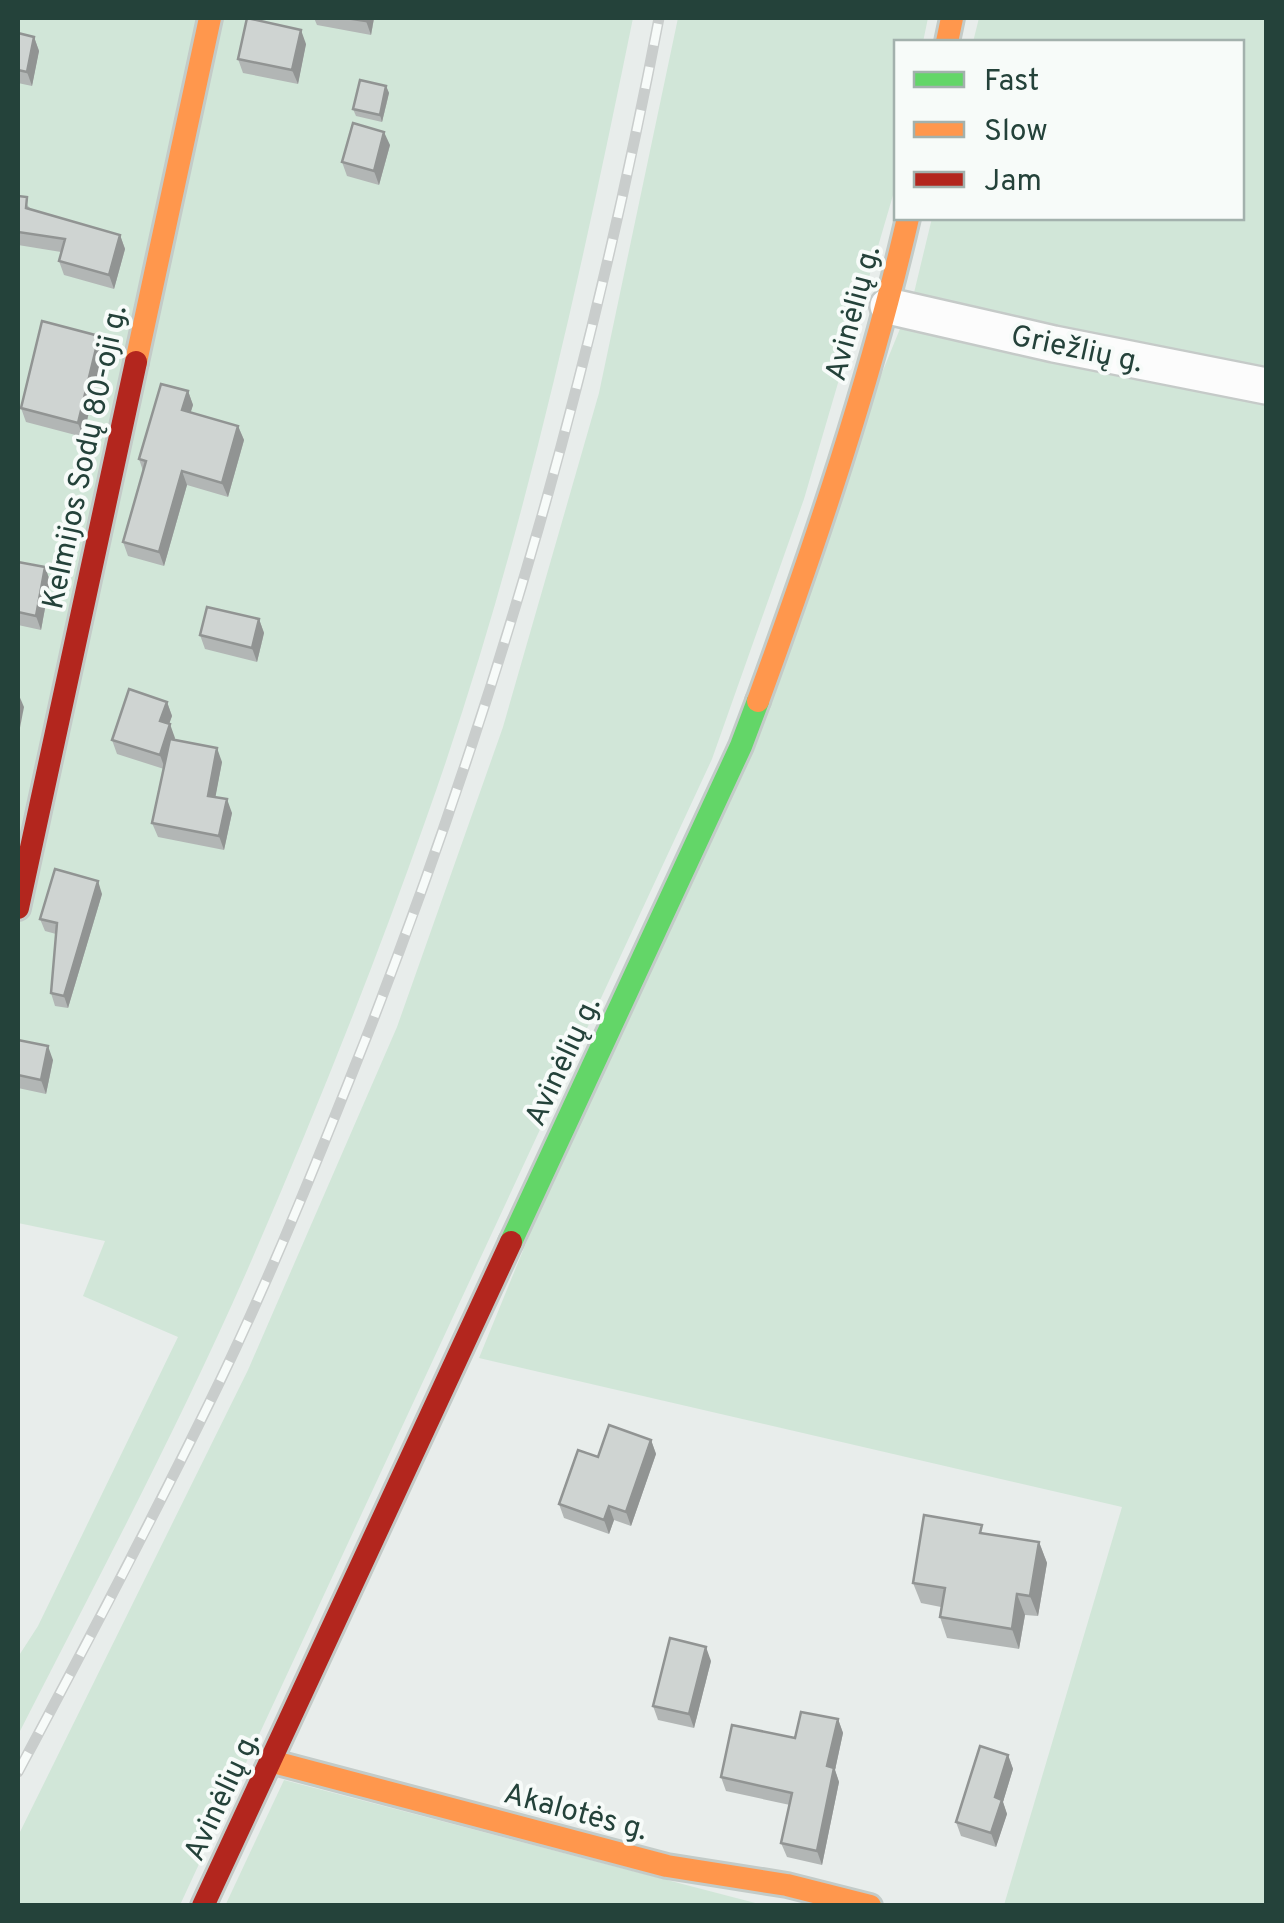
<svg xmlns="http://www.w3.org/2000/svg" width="1284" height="1923" viewBox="0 0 1284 1923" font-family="Overpass,sans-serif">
	<rect width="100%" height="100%" fill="#e8edeb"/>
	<g fill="#d1e6d8">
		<path d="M18,18H633C578,288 519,559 426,819C372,972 311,1124 246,1273C177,1430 96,1582 18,1735V1657L38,1626L178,1337L83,1296L105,1241L18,1223Z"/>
		<path d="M678,18H928L923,42H896V185L804,499L712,759L180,1905H18V1836L248,1370L397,1027L503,727L599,393Z"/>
		<path d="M979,18H1266V1905H1004L1122,1507L479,1358L913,297L932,218H1242V42H973Z"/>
		<path d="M284,1780L763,1905L225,1906Z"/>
	</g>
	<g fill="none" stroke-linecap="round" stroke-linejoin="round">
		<g stroke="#c5cac8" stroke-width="40">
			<path id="street" d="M888,306L1054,344L1266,386"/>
		</g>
		<g stroke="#c3cbc8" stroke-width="28">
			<path id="fast" d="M511,1242L741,746L758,701"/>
		</g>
		<g stroke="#c3cbc8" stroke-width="28">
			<g id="slow">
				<path d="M947,42L952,18"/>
				<path d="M136,362L210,18"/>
				<path d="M758,701C816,542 870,383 908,218"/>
				<path d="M270,1761L667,1866L787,1885L870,1906"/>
			</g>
		</g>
		<g stroke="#c3cbc8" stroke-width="28">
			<g id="jam">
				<path d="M18,908L136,362"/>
				<path d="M203,1906L511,1242"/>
			</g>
		</g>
		<use href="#street" stroke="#fcfcfc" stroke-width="35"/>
		<use href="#fast" stroke="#63d668" stroke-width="22"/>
		<use href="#slow" stroke="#ff974d" stroke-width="22"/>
		<use href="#jam" stroke="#b3261e" stroke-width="22"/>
		<g stroke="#c9cdcc" stroke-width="11">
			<path id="rail" d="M18,1772C87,1643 157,1511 221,1379C277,1262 325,1142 372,1023C500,693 593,365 659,18"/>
		</g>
		<use href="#rail" stroke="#f7fbf9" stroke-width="8" stroke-dasharray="22" stroke-linecap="butt"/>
	</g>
	<g fill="#b2b6b5">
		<path d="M314,18H374L371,35L317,25Z"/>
		<path d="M18,33L34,37L39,51L32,86L18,83Z"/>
		<path d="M306,44L298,84L243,73L238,59Z"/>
		<path d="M386,86L389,93L382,122L356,116L353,109Z"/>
		<path d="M390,145L379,185L347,176L342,162Z"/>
		<path d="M18,196L32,210L120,235L125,249L114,289L64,275L59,261L61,252L18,245Z"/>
		<path d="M99,336L104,350L83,437L26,422L21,408Z"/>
		<path d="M188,391L193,405L190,413L238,426L244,440L228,497L187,485L164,566L128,556L123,542L143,471L139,459Z"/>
		<path d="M18,562L45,567L50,581L41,630L18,625Z"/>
		<path d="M259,619L264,633L257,662L205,649L200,635Z"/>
		<path d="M167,702L172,716L169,724L175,740L222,762L215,797L232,813L224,850L158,837L152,823L164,769L117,754L112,740Z"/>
		<path d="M102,894L68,1008L55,1006L51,993L56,934L45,931L40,919Z"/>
		<path d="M18,1040L53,1060L46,1094L18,1088Z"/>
		<path d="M651,1440L656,1454L631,1526L614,1520L609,1534L564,1518L559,1504L598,1457Z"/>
		<path d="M985,1534L1039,1542L1047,1563L1038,1616L1025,1615L1019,1649L947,1638L940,1617L941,1607L921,1603L913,1583Z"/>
		<path d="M711,1661L694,1728L658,1720L653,1706Z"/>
		<path d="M838,1719L843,1733L835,1770L839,1782L822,1865L787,1857L781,1843L790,1805L726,1791L721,1777L795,1738Z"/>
		<path d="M1008,1755L1013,1769L1003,1802L1007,1814L996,1847L961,1836L956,1822Z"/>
	</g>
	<g fill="#919493">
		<path d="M366,18H374L371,35L366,21Z"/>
		<path d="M301,30L306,44L298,84L292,70Z"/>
		<path d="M34,37L39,51L32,86L27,72Z"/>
		<path d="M386,86L389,93L382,122L380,115Z"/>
		<path d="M384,132L390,145L379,185L374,171Z"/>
		<path d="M120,235L125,249L114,289L109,275Z"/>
		<path d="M99,336L104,350L83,437L78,423Z"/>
		<path d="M188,391L193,405L187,424L182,410Z"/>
		<path d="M238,426L244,440L228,497L222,483Z"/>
		<path d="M182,471L187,485L164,566L159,552Z"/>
		<path d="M45,567L50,581L41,630L36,616Z"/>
		<path d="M259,619L264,633L257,662L252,648Z"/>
		<path d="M18,693L24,707L18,738Z"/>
		<path d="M167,702L172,716L165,735L160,721Z"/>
		<path d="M170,724L175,738L165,769L160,755Z"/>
		<path d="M217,748L222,762L213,810L208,796Z"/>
		<path d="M227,799L232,813L224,850L219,836Z"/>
		<path d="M98,881L102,894L68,1008L64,996Z"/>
		<path d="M48,1046L53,1060L46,1094L41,1080Z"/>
		<path d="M651,1440L656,1454L631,1526L626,1512Z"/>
		<path d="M609,1506L614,1520L609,1534L604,1520Z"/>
		<path d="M1039,1542L1047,1563L1038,1616L1030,1596Z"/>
		<path d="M1017,1594L1025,1615L1019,1649L1012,1629Z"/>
		<path d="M706,1647L711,1661L694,1728L689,1714Z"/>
		<path d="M838,1719L843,1733L835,1770L839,1782L822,1865L817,1851L827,1766Z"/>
		<path d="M1008,1755L1013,1769L1003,1802L1007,1814L996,1847L991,1833L995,1797Z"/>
	</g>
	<g fill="#cfd4d2" stroke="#919493" stroke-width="2.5">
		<path d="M247,18L301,30L292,70L238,59Z"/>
		<path d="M346,18H366V21Z"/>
		<path d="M18,33L34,37L27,72L18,70Z"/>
		<path d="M360,80L386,86L380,115L353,109Z"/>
		<path d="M353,123L384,132L374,171L342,162Z"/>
		<path d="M18,196L27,197L26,208L120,235L109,275L59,261L65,239L18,232Z"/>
		<path d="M42,321L99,336L78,423L21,408Z"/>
		<path d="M161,384L188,391L182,410L238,426L222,483L182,471L159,552L123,542L146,461L139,459Z"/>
		<path d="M18,562L45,567L36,616L18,612Z"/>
		<path d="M207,607L259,619L252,648L200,635Z"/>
		<path d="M129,689L167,702L160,721L170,724L160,755L112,740Z"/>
		<path d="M170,739L217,748L208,796L227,799L219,836L152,823Z"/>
		<path d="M55,869L98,881L64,996L51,993L57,923L40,919Z"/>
		<path d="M18,1040L48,1046L41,1080L18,1075Z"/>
		<path d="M609,1425L651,1440L626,1512L609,1506L604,1520L559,1504L578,1450L598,1457Z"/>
		<path d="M924,1515L982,1525L980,1533L1039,1542L1030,1596L1017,1594L1012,1629L940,1617L945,1588L913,1583Z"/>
		<path d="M670,1638L706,1647L689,1714L653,1706Z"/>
		<path d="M801,1712L838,1719L827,1766L834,1768L817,1851L781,1843L792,1793L721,1777L732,1725L795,1738Z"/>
		<path d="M980,1746L1008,1755L995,1797L1002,1800L991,1833L956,1822Z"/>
	</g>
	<g text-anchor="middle" stroke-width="8" stroke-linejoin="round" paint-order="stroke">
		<g font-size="30" fill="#24423a" stroke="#f7fbf9">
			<text transform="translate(852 313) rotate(-75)" y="10">Avinėlių g.</text>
			<text transform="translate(1077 348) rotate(12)" y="10">Griežlių g.</text>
			<text transform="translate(84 457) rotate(-78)" y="10">Kelmijos Sodų 80-oji g.</text>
			<text transform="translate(562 1061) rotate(-65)" y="10">Avinėlių g.</text>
			<text transform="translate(221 1796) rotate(-65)" y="10">Avinėlių g.</text>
			<text transform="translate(576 1811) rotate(15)" y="10">Akalotės g.</text>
		</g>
	</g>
	<rect width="1284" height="1923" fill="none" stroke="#24423a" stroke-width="40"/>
	<rect x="894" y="40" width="350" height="180" fill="#f7fbf9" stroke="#a3b1ad" stroke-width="2.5"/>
	<rect x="914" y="72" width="50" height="15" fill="#63d668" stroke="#a3b1ad" stroke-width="2.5"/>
	<text x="984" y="90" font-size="30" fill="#24423a">Fast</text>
	<rect x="914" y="122" width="50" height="15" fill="#ff974d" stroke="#a3b1ad" stroke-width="2.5"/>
	<text x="984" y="140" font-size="30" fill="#24423a">Slow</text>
	<rect x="914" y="172" width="50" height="15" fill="#b3261e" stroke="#a3b1ad" stroke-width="2.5"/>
	<text x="984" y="190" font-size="30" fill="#24423a">Jam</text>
</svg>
